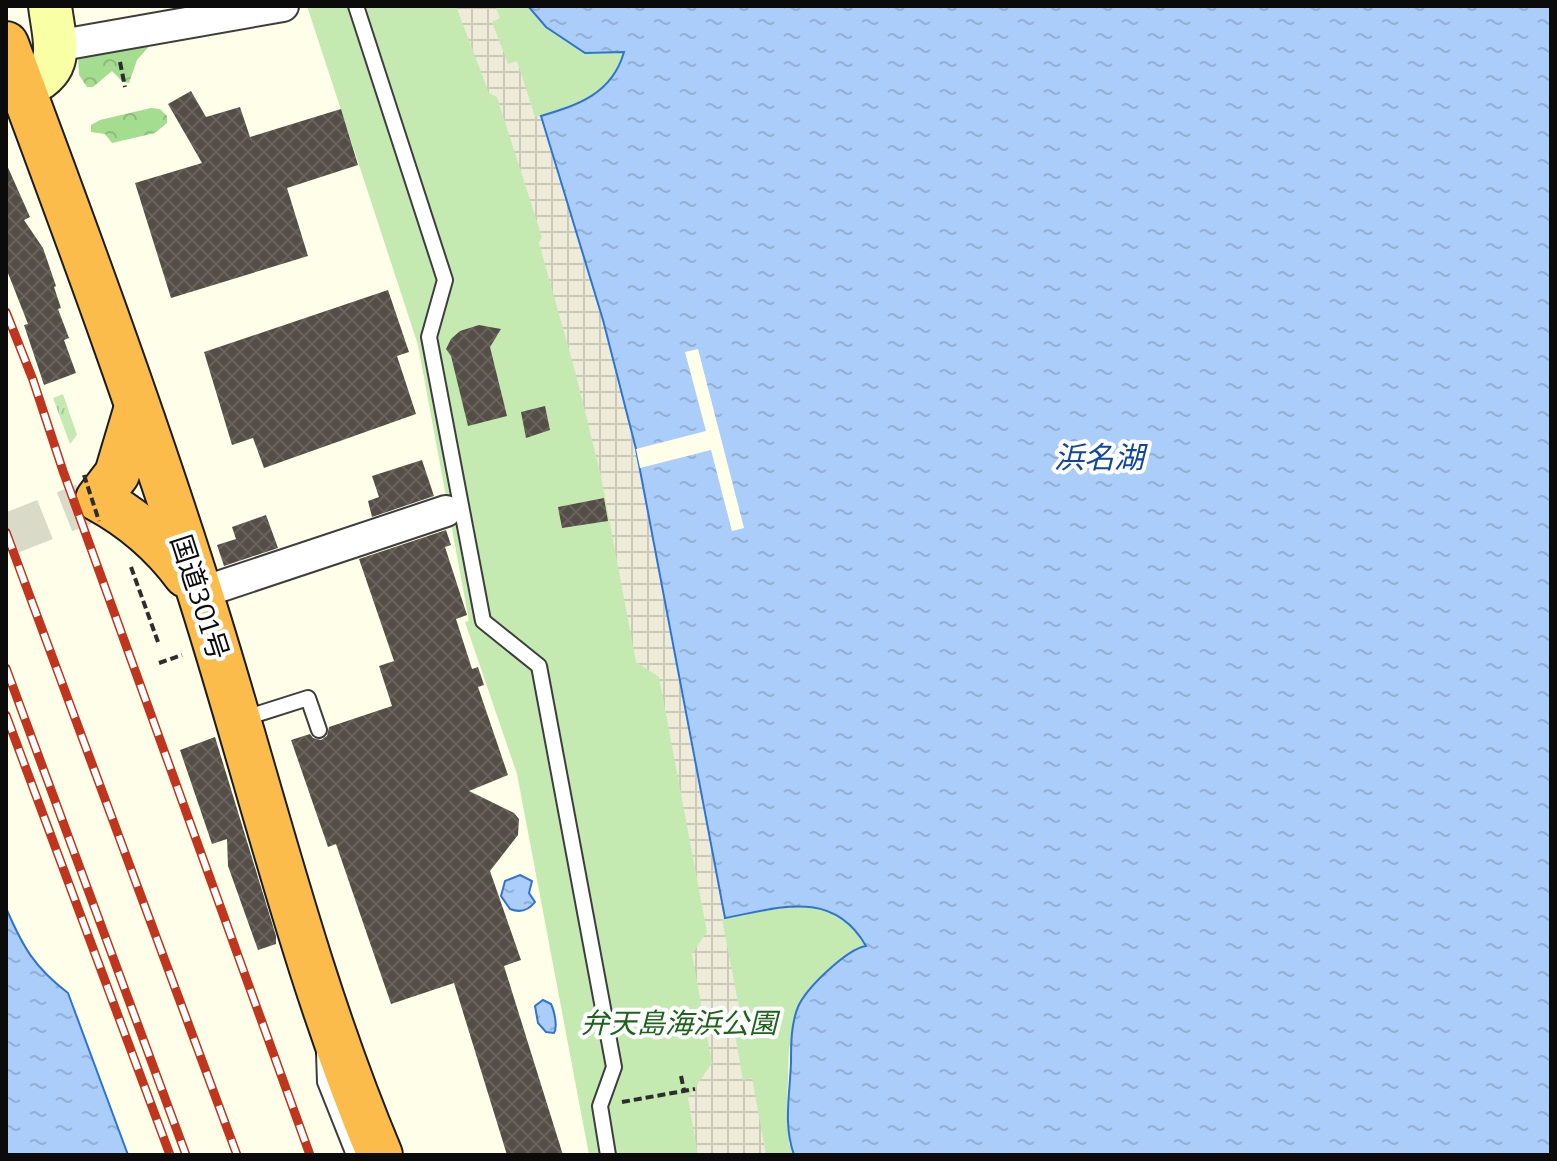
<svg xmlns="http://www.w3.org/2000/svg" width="1557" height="1161" viewBox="0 0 1557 1161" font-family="Bitter,'Noto Sans JP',serif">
	<defs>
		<pattern id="grass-tufts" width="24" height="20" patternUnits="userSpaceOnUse" patternTransform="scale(2)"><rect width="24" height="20" fill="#c4eab1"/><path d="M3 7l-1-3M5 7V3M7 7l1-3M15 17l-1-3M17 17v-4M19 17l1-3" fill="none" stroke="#a7c797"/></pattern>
		<pattern id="forest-crowns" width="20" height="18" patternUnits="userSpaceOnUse" patternTransform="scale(2)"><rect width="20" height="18" fill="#a4dc90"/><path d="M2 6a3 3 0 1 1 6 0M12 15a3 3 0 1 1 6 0" fill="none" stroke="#8cbb7b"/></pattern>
		<pattern id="plaza-grid" width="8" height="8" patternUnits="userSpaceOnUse" patternTransform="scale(2)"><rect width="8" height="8" fill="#eeecd9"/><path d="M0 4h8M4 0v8" fill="none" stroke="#cbc9b9"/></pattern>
		<pattern id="water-ripples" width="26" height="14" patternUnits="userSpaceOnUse" patternTransform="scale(2)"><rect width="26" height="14" fill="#abcdf9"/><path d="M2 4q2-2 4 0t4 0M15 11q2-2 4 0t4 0" fill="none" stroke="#92afd4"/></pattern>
		<pattern id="building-cross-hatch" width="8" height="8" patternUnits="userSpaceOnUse" patternTransform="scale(2)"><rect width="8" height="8" fill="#544e47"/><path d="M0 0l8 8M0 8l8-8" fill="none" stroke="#68635d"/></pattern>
	</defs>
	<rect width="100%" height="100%" fill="#ffffe9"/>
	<path fill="url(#grass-tufts)" d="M63,394L77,435L70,444L53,398Z"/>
	<g fill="url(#forest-crowns)">
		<path d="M151,44L137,60L129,83L123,82L112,71L93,87H87L79,75L78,56Z"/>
		<path d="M151,108L160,109L167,116V123L155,133L112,143L105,134L91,132V125L100,120Z"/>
	</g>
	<path fill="#c4eab1" d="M307,6H528L546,27L600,53L624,51C609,96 583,103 541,116L640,468L725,917C781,912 831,884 867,947L789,1048L787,1107L789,1143L794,1155H589L517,774L465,622L469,621L418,345Z"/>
	<path fill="url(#plaza-grid)" d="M456,6H495L500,18L492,22L508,64L517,61L535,117L541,116L603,320L640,468L725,918L722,919L744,1033L735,1035L743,1080L752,1078L766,1155H698L688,1098L712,1063L692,954L707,932L659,677L636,662L601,476L575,371L539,243L542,237L497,97L489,93Z"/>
	<g fill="url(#water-ripples)" stroke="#2f73d3" stroke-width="2">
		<path d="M528,6H1551V1155H794C783,1124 790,1094 791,1062C791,1044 791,1024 798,1007C806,988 847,949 866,946C833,888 779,908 725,918L636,449L603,320L541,116C578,105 612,94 624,52L585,53L546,27Z"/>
		<path d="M520,875L532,881L529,893L535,902C528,911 520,913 510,909L501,896L505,881Z"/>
		<path d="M6,908C23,947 34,967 68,993L128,1155H6Z"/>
		<path d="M543,1000L551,1004C554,1010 558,1027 554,1033L546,1032L538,1023L535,1006Z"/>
	</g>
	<path fill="#ffffe9" d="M698,349L744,528L732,531L711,450L640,468L636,449L706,431L685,352Z"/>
	<g fill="url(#building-cross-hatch)">
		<path d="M191,91L206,117L240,107L250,137L341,109L358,165L287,188L308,256L171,298L135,183L202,163L168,104Z"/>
		<path d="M6,163L30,217L24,220L43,248L56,286L54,287L61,308L58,309L69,338L64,340L76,373L44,385L24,325L28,324L6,268Z"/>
		<path d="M388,290L409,352L397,356L416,414L264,468L253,438L232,445L204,352Z"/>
		<path d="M479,325L501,329L490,347L507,416L468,426L451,356L446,349L451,339L460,331Z"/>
		<path d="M545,406L550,430L526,438L521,412Z"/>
		<path d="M422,460L434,496L372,517L368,501L379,497L372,476Z"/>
		<path d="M604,498L608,521L562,528L558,507Z"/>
		<path d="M266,515L278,548L224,566L217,545L236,539L232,527Z"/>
		<path d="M446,530L451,545L445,547L467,615L456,619L472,669L478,667L484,685L478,687L508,775L469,791L514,813L519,819L518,835L490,871L521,960L504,966L563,1155H507L454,983L391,1004L336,844L328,847L291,740L310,734L313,738L321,740L327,736L329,727L392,706L379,666L394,661L359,559Z"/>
		<path d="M215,737L276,936V944L258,950L228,866L227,839L212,844L180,750Z"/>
	</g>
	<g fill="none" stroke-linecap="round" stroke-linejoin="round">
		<path stroke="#dadac8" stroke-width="42" stroke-dasharray="42 21" stroke-linecap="butt" d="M6,535L84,504"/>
		<g stroke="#3e3e3e" stroke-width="18">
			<g id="lane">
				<path d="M356,6L445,280L429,337L483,621L539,666L614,1067L600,1106L608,1155"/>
				<path d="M242,719L308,698L319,730"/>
				<path d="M324,1053L325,1082L354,1155"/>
			</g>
		</g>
		<g stroke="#3e3e3e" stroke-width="34">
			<g id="street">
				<path d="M56,46L283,6"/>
				<path d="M200,593L446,511"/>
			</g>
		</g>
		<g stroke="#2d2d2d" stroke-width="46">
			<path id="secondary" d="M22,88C67,70 55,46 50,6"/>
		</g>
		<g stroke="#1c1c1c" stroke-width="48">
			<g id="highway">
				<path d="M6,44C75,229 144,415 203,603C261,787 305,977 380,1155"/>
				<path d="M137,407L117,474L98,499C133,518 162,543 186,575"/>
			</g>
		</g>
		<g stroke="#2d2d2d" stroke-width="4" stroke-dasharray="8 4" stroke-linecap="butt">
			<path d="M120,62L125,87"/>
			<path d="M131,567L158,642"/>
			<path d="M159,663L182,655"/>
			<path d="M681,1076L684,1090"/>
			<path d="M622,1102L695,1089"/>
		</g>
		<use href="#lane" stroke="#fff" stroke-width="14"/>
		<use href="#street" stroke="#fff" stroke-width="30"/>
		<use href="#secondary" stroke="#f8ffa4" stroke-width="42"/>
		<use href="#highway" stroke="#fbbc4b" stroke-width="44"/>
		<g stroke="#c0351e" stroke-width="9">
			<g id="rail">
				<path d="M6,312L33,380L63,471L310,1155"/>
				<path d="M6,532L237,1155"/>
				<path d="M6,668L186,1155"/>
				<path d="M6,715L170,1155"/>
			</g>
		</g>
		<use href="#rail" stroke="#fff" stroke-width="6" stroke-dasharray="18" stroke-linecap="butt"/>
		<path stroke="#2d2d2d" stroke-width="4" stroke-dasharray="8 4" stroke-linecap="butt" d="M84,475L99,521"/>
	</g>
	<g text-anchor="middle" stroke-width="8" stroke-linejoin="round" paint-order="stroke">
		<g font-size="28" fill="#0b0b0b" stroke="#fff">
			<text transform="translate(200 597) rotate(72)" y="10">国道301号</text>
		</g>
		<g font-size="28" font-style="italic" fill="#1b6419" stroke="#fff">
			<text x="679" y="1033">弁天島海浜公園</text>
		</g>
		<g font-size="30" font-style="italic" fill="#1046a1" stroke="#fff">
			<text x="1099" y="468">浜名湖</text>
		</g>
	</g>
	<rect width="1557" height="1161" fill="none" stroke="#0b0b0b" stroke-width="16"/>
</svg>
